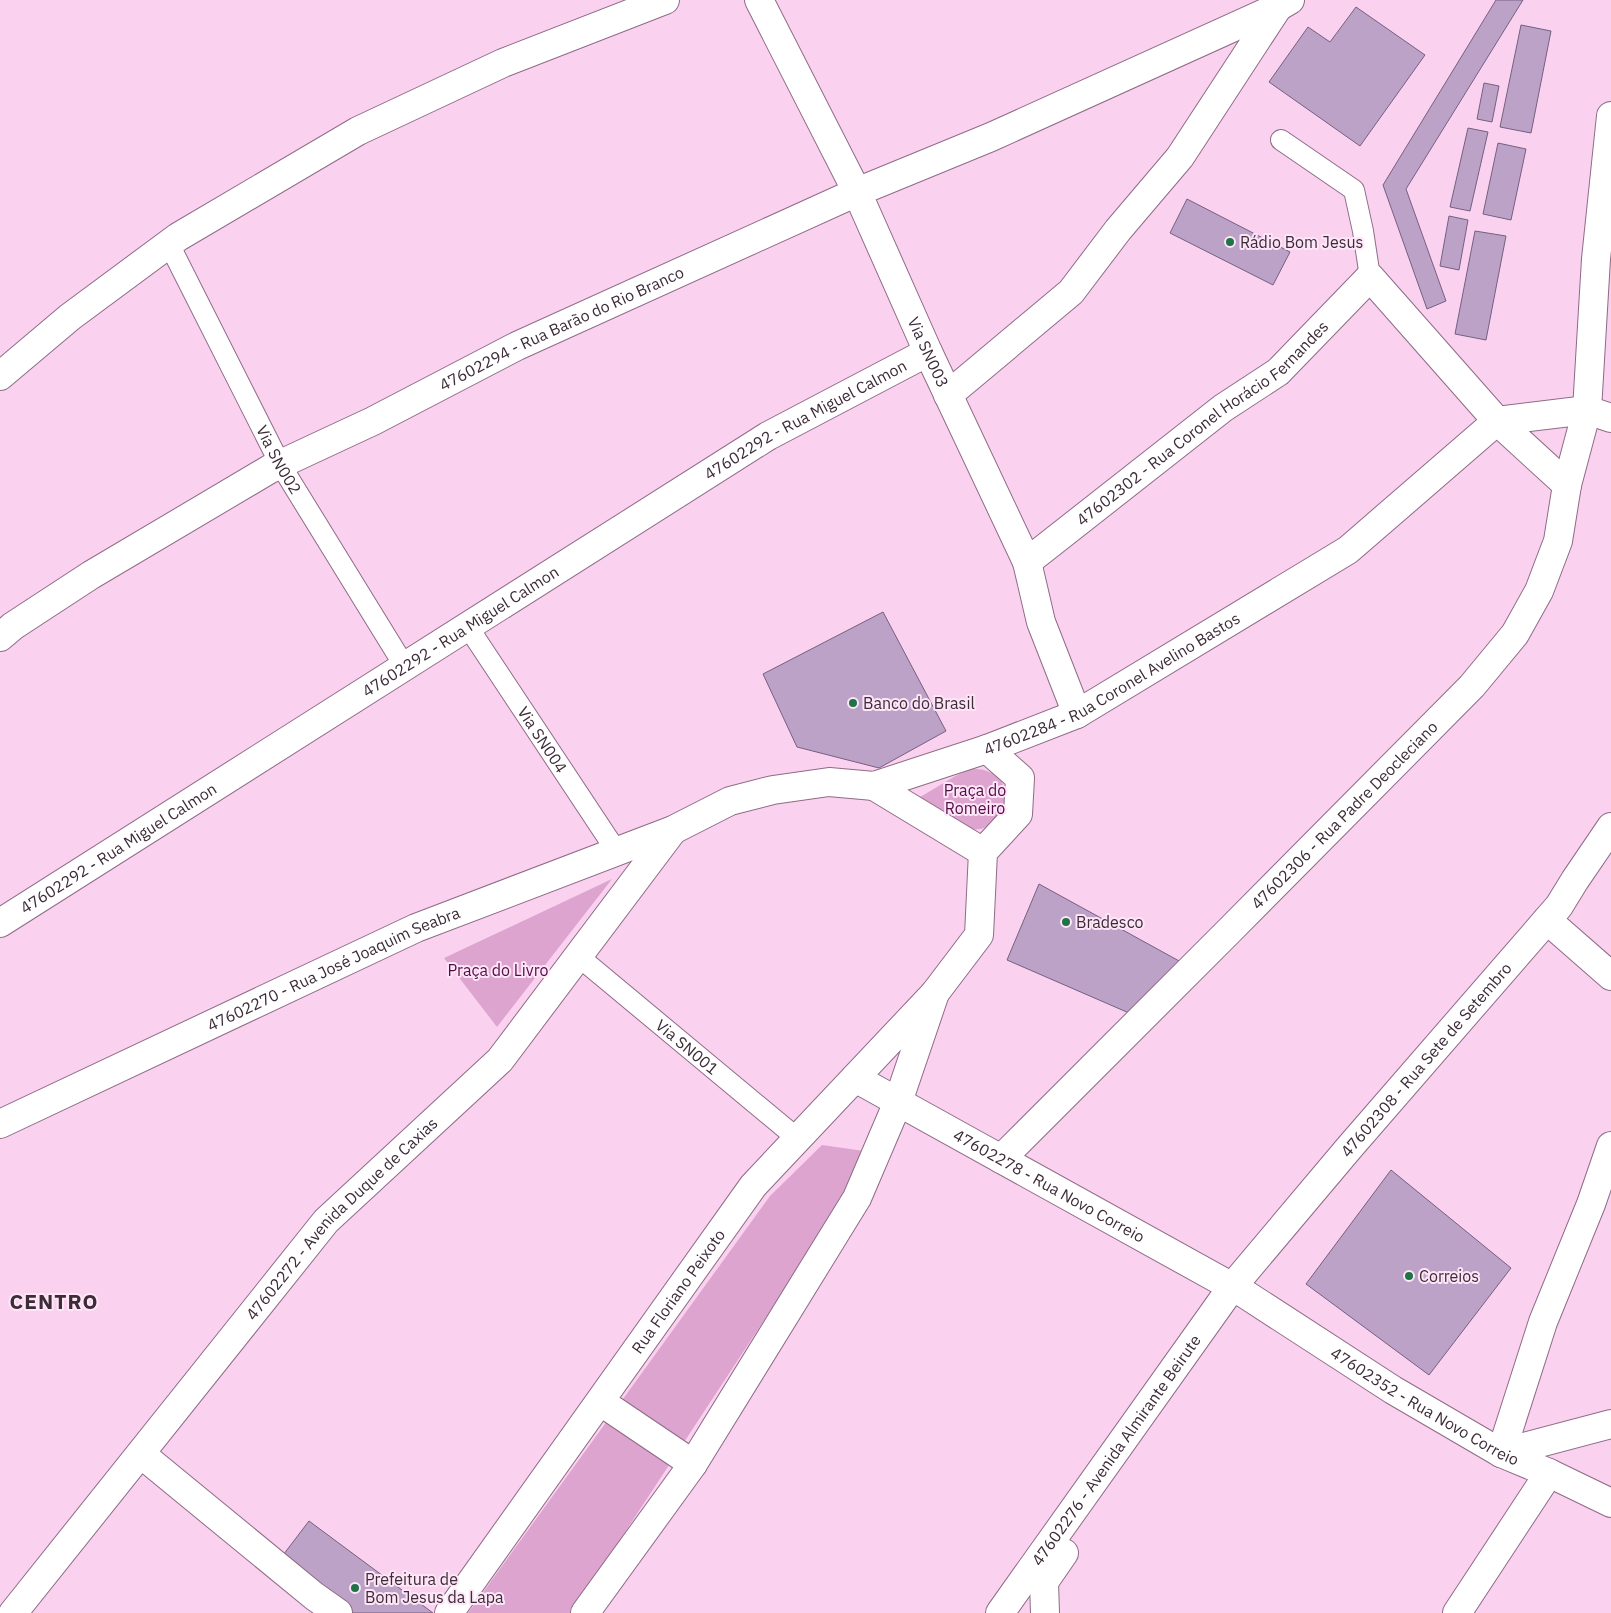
<svg xmlns="http://www.w3.org/2000/svg" width="1611" height="1613" viewBox="0 0 1611 1613" font-family="'IBM Plex Sans',sans-serif">
	<rect width="100%" height="100%" fill="#fad2f0"/>
	<g fill="#dda4cf">
		<path d="M971,769C976,769 982,769 987,771C1026,786 1000,844 960,826C945,819 931,807 918,798C935,789 954,775 971,769Z"/>
		<path d="M612,879L497,1027L444,958Z"/>
		<path d="M822,1145L864,1151L848,1192L572,1613H468L770,1196Z"/>
	</g>
	<g fill="#bca2c7" stroke="#765f81">
		<path d="M1496,0H1523L1406,189L1446,301L1427,309L1383,185Z"/>
		<path d="M1356,7L1425,55L1360,146L1269,82L1308,27L1330,42Z"/>
		<path d="M1521,25L1551,31L1531,133L1500,127Z"/>
		<path d="M1484,83L1499,86L1492,122L1477,119Z"/>
		<path d="M1468,128L1488,132L1470,211L1450,207Z"/>
		<path d="M1498,143L1526,149L1511,220L1483,214Z"/>
		<path d="M1187,199L1290,252L1273,285L1170,233Z"/>
		<path d="M1449,216L1468,220L1459,270L1440,266Z"/>
		<path d="M1475,231L1506,236L1486,340L1455,334Z"/>
		<path d="M883,612L946,731L879,768L797,747L763,674Z"/>
		<path d="M1039,884L1181,962L1129,1013L1007,960Z"/>
		<path d="M1391,1170L1511,1268L1429,1375L1306,1284Z"/>
		<path d="M309,1521L433,1613H344L277,1563Z"/>
	</g>
	<g fill="none" stroke-linecap="round" stroke-linejoin="round">
		<g stroke="#8f6b86" stroke-width="22">
			<g id="lane">
				<path d="M1281,140L1354,190L1363,231L1370,277"/>
				<path id="s1" d="M169,244L280,464L405,667"/>
				<path id="s2" d="M468,627L617,852"/>
				<path id="s3" d="M578,956L798,1139"/>
			</g>
		</g>
		<g stroke="#8f6b86" stroke-width="30">
			<g id="street">
				<path id="s4" d="M759,0L857,192L928,352L1027,562L1041,622L1077,714"/>
				<path d="M0,376L70,317L178,237L358,131L503,63L665,0"/>
				<path d="M948,395L1071,292L1118,230L1180,157L1278,7"/>
				<path id="s5" d="M1027,562L1223,408L1278,372L1370,277L1497,421L1587,410L1611,418"/>
				<path id="s6" d="M0,637L13,626L91,575L270,469L373,421L517,346L857,192L991,137L1278,7L1290,0"/>
				<path d="M874,786L983,852"/>
				<path d="M1547,920L1611,976"/>
				<path id="s7" d="M0,923L768,436L928,352"/>
				<path d="M935,993L979,935L983,852L1018,814L1020,778L987,749"/>
				<path id="s8" d="M855,1078L1245,1294L1393,1390L1501,1453L1549,1473L1611,1503"/>
				<path id="s9" d="M0,1124L416,928L673,830L730,801L773,790L829,782L874,786L987,749L1077,714L1348,550L1497,421L1567,485"/>
				<path id="s10" d="M1001,1159L1228,932L1472,686L1515,634L1539,591L1558,541L1567,485L1587,410L1596,259L1611,116"/>
				<path d="M601,1402L693,1464"/>
				<path d="M1501,1453L1543,1322L1591,1204L1611,1146"/>
				<path d="M1501,1453L1611,1424"/>
				<path d="M141,1454L314,1596L338,1613"/>
				<path id="s11" d="M449,1613L753,1186L935,993L898,1102L857,1198L693,1464L585,1613"/>
				<path id="s12" d="M1000,1613L1232,1287L1349,1148L1559,906L1575,880L1611,827"/>
				<path d="M1045,1613L1044,1582L1064,1553"/>
				<path d="M1457,1613L1549,1473"/>
			</g>
		</g>
		<g stroke="#8f6b86" stroke-width="30">
			<g id="secondary">
				<path id="s13" d="M13,1613L326,1221L500,1060L673,830"/>
			</g>
		</g>
		<use href="#lane" stroke="#fff" stroke-width="20"/>
		<use href="#street" stroke="#fff" stroke-width="28"/>
		<use href="#secondary" stroke="#fff" stroke-width="28"/>
	</g>
	<g fill="#1e7447" stroke="#fee5f7" stroke-width="2">
		<circle cx="1230" cy="242" r="5"/>
		<circle cx="853" cy="703" r="5"/>
		<circle cx="1066" cy="922" r="5"/>
		<circle cx="1409" cy="1276" r="5"/>
		<circle cx="355" cy="1588" r="5"/>
	</g>
	<g text-anchor="middle" stroke-width="4" stroke-linejoin="round" paint-order="stroke">
		<g font-size="16" fill="#3c2c38" stroke="#fee5f7" text-anchor="start">
			<text x="1240" y="248">Rádio Bom Jesus</text>
			<text x="863" y="709">Banco do Brasil</text>
			<text x="1076" y="928">Bradesco</text>
			<text x="1419" y="1282">Correios</text>
			<text x="365" y="1585">Prefeitura de<tspan x="365" dy="18">Bom Jesus da Lapa</tspan></text>
		</g>
		<g font-size="16" fill="#3c2c38" stroke="#fee5f7">
			<text dy="6" stroke="none"><textPath href="#s6" startOffset="642">47602294 - Rua Barão do Rio Branco</textPath></text>
			<text dy="6" stroke="none"><textPath href="#s4" startOffset="391">Via SN003</textPath></text>
			<text dy="6" stroke="none"><textPath href="#s7" startOffset="950">47602292 - Rua Miguel Calmon</textPath></text>
			<text dy="6" stroke="none"><textPath href="#s5" startOffset="224">47602302 - Rua Coronel Horácio Fernandes</textPath></text>
			<text dy="6" stroke="none"><textPath href="#s1" startOffset="242">Via SN002</textPath></text>
			<text dy="6" stroke="none"><textPath href="#s7" startOffset="545">47602292 - Rua Miguel Calmon</textPath></text>
			<text dy="6" stroke="none"><textPath href="#s9" startOffset="1205">47602284 - Rua Coronel Avelino Bastos</textPath></text>
			<text dy="6" stroke="none"><textPath href="#s2" startOffset="135">Via SN004</textPath></text>
			<text dy="6" stroke="none"><textPath href="#s10" startOffset="486">47602306 - Rua Padre Deocleciano</textPath></text>
			<text dy="6" stroke="none"><textPath href="#s7" startOffset="140">47602292 - Rua Miguel Calmon</textPath></text>
			<text dy="6" stroke="none"><textPath href="#s9" startOffset="368">47602270 - Rua José Joaquim Seabra</textPath></text>
			<text dy="6" stroke="none"><textPath href="#s3" startOffset="142">Via SN001</textPath></text>
			<text dy="6" stroke="none"><textPath href="#s12" startOffset="699">47602308 - Rua Sete de Setembro</textPath></text>
			<text dy="6" stroke="none"><textPath href="#s8" startOffset="222">47602278 - Rua Novo Correio</textPath></text>
			<text dy="6" stroke="none"><textPath href="#s13" startOffset="514">47602272 - Avenida Duque de Caxias</textPath></text>
			<text dy="6" stroke="none"><textPath href="#s11" startOffset="395">Rua Floriano Peixoto</textPath></text>
			<text dy="6" stroke="none"><textPath href="#s8" startOffset="658">47602352 - Rua Novo Correio</textPath></text>
			<text dy="6" stroke="none"><textPath href="#s12" startOffset="200">47602276 - Avenida Almirante Beirute</textPath></text>
		</g>
		<g font-size="16" fill="#530d48" stroke="#fee5f7">
			<text x="975" y="796">Praça do<tspan x="975" dy="18">Romeiro</tspan></text>
			<text x="498" y="976">Praça do Livro</text>
		</g>
		<g font-size="21" font-weight="bold" letter-spacing="1" fill="#3c2c38" stroke="#fee5f7">
			<text x="54" y="1309">CENTRO</text>
		</g>
	</g>
</svg>
